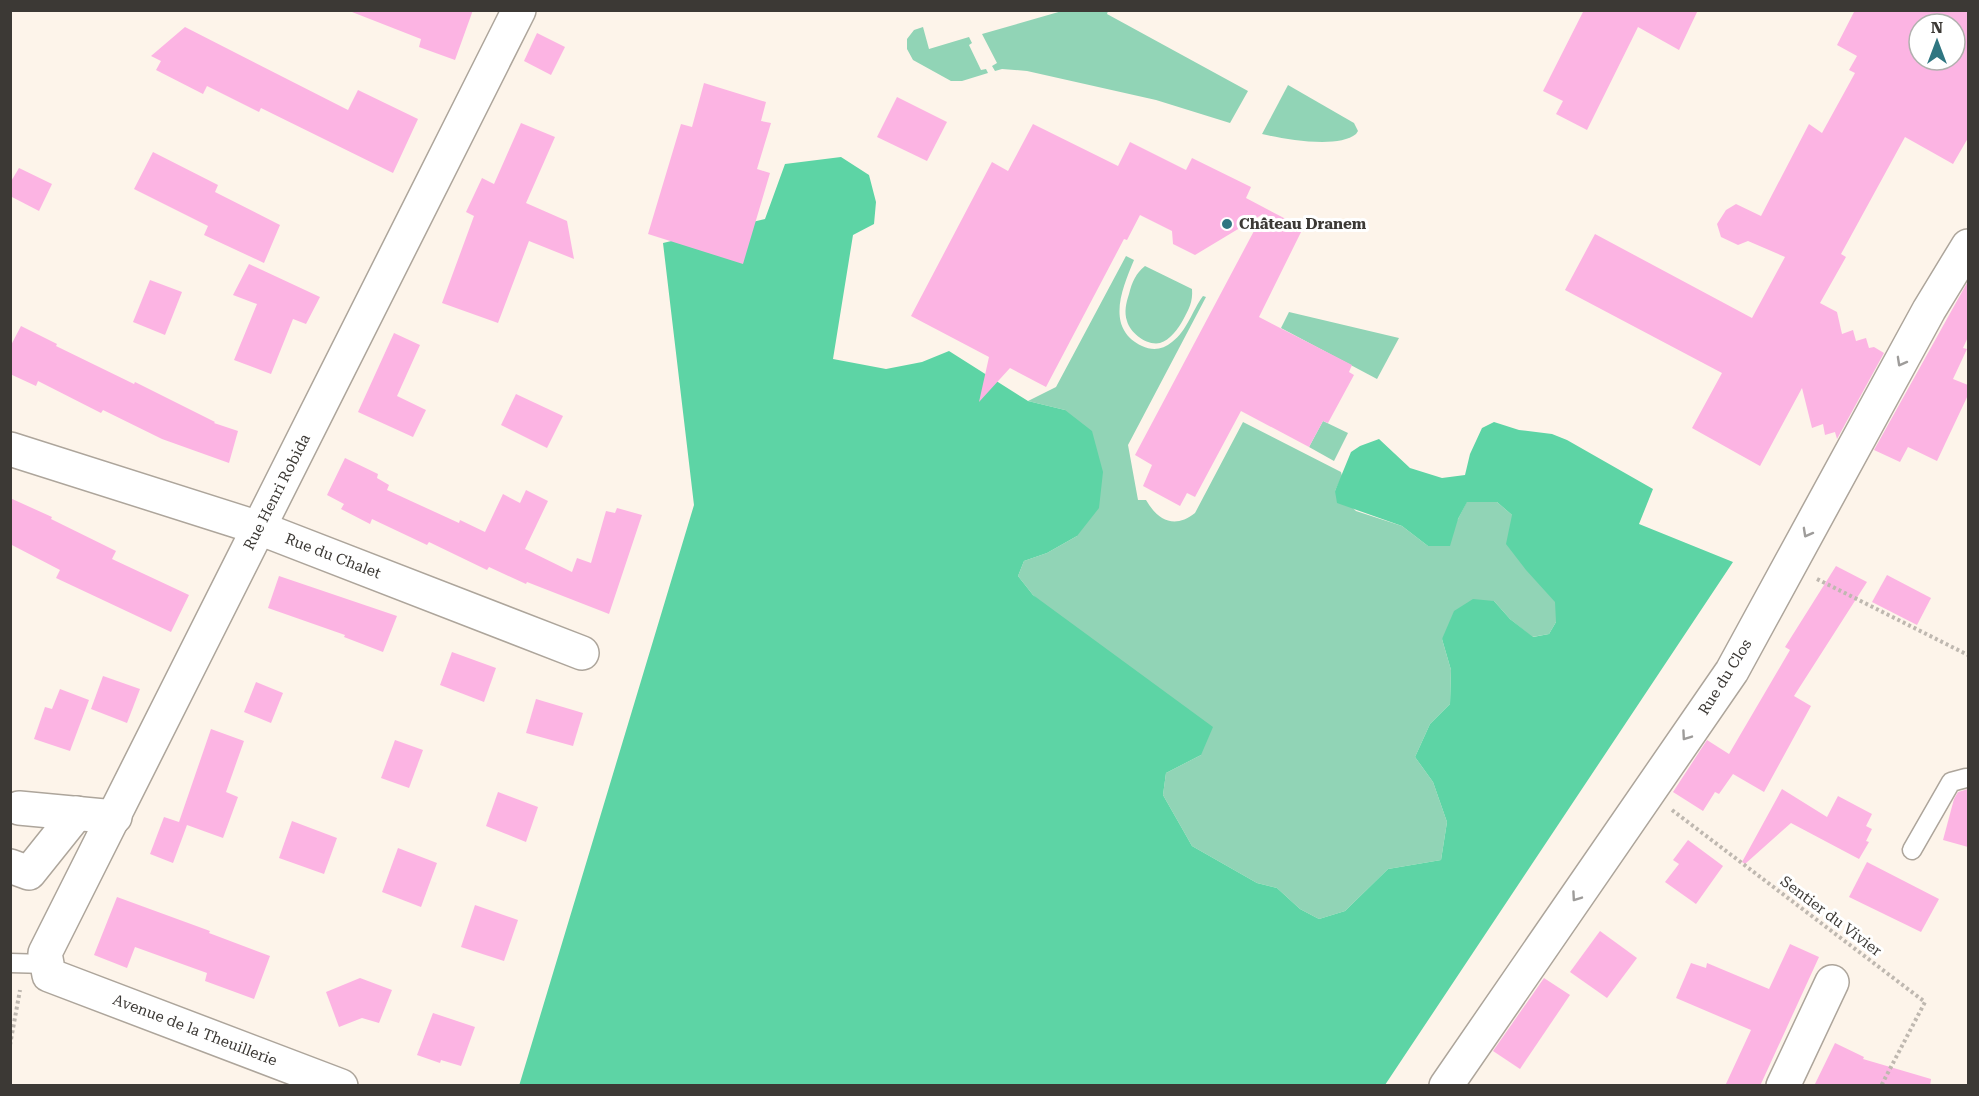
<svg xmlns="http://www.w3.org/2000/svg" width="1979" height="1096" viewBox="0 0 1979 1096" font-family="'Roboto Serif',serif">
	<rect width="100%" height="100%" fill="#fdf4ea"/>
	<g fill="#91d4b6">
		<path d="M1062,11H1108L1107,14L1248,91L1230,123L1156,100L1027,71L1002,69L995,71L992,66L997,63L982,34Z"/>
		<path d="M923,27L929,49L969,37L972,43L969,45L981,70L986,69L988,73L962,81H951L913,60L907,49V39L914,30Z"/>
		<path d="M1288,85L1354,123L1358,131L1356,134C1338,149 1284,139 1262,134Z"/>
		<path d="M1126,256L1134,260C1122,289 1105,328 1142,346C1152,351 1163,350 1172,342C1187,331 1192,311 1203,296L1206,297L1128,445L1138,500H1146C1158,521 1175,529 1195,513L1243,422L1341,472L1342,476L1335,491L1356,511L1402,526L1428,546L1458,519L1467,501L1497,502L1512,515L1556,602V622L1549,634L1532,637L1510,619L1494,601L1442,639L1451,670L1450,704L1430,724L1415,757L1433,782L1447,822L1441,860L1388,869L1345,911L1319,919L1300,909L1277,888L1257,883L1192,846L1163,795L1166,773L1201,755L1033,595L1018,576L1024,561L1047,553L1077,536L1065,410L1028,401L1056,387Z"/>
		<path d="M1145,266L1192,289C1193,302 1189,309 1183,320C1178,329 1170,340 1160,343C1147,346 1130,333 1127,321C1124,312 1126,303 1129,294C1132,282 1136,273 1145,266Z"/>
		<path d="M1289,312L1399,338L1377,379L1281,328Z"/>
		<path d="M1323,421L1348,433L1334,461L1309,447Z"/>
	</g>
	<path fill="#5dd4a5" d="M841,157L869,175L876,202L874,224L853,235L833,359L886,369L922,362L949,351L1028,401L1065,410L1092,431L1103,472L1099,508L1077,536L1047,553L1024,561L1018,576L1033,595L1213,727L1201,755L1166,773L1163,795L1192,846L1257,883L1277,888L1300,909L1319,919L1345,911L1388,869L1441,860L1447,822L1433,782L1415,757L1430,724L1450,704L1451,670L1442,639L1454,611L1473,599L1494,601L1510,619L1533,637L1549,634L1556,622L1555,602L1526,570L1506,544L1512,515L1497,502H1467L1458,519L1450,546H1428L1402,526L1337,503L1335,491L1351,452L1360,446L1379,439L1410,468L1442,478L1465,475L1470,454L1482,428L1494,422L1519,430L1552,434L1567,440L1653,489L1639,524L1733,562L1385,1085L519,1086L694,505L663,243L765,219L785,164Z"/>
	<g fill="#fcb4e3" fill-rule="evenodd">
		<path d="M352,10H473L455,60L419,47L421,39L352,12Z"/>
		<path d="M1584,10H1698L1679,50L1638,27L1587,130L1556,114L1563,101L1543,91Z"/>
		<path d="M1855,10H1968V138L1953,164L1905,137L1841,254L1846,257L1820,303L1837,312L1842,334L1853,330L1856,341L1866,338L1869,348L1874,347L1884,353L1837,439L1835,432L1825,435L1823,424L1812,428L1802,388L1760,466L1692,428L1722,373L1565,290L1595,234L1752,318L1785,257L1748,241L1738,245L1721,237L1717,224L1726,210L1736,204L1761,216L1809,124L1822,133L1855,73L1849,70L1857,56L1837,45ZM1919,24H1955V60H1919Z"/>
		<path d="M185,27L348,110L358,90L418,119L393,173L261,108L259,112L207,86L203,94L156,70L161,61L151,56Z"/>
		<path d="M537,33L565,47L551,75L524,61Z"/>
		<path d="M704,83L766,102L761,121L771,123L757,169L770,173L743,264L648,234L681,124L692,127Z"/>
		<path d="M897,97L947,122L927,161L877,137Z"/>
		<path d="M521,123L555,137L526,203L567,221L574,259L529,241L498,323L442,303L474,216L466,212L482,178L494,184Z"/>
		<path d="M1033,124L1118,166L1130,142L1186,170L1192,158L1251,187L1246,198L1303,228L1259,317L1352,365L1349,372L1354,375L1328,423L1323,421L1309,447L1241,411L1195,497L1187,493L1180,506L1143,486L1152,465L1135,455L1263,214L1195,255L1173,244L1172,231L1140,215L1127,240L1124,239L1046,387L1010,368L979,402L989,357L911,316L992,162L1008,171Z"/>
		<path d="M153,152L218,185L215,192L280,225L264,263L204,235L208,226L134,189Z"/>
		<path d="M19,168L52,184L39,211L10,196V183Z"/>
		<path d="M249,264L320,297L306,324L293,319L271,374L234,360L257,304L233,295Z"/>
		<path d="M150,280L182,292L165,335L133,322Z"/>
		<path d="M1968,281V337L1963,348L1967,349L1953,379L1968,385V395L1937,461L1908,447L1900,462L1874,450Z"/>
		<path d="M21,326L57,344L56,346L134,384L135,382L215,422L214,423L238,431L229,463L162,439L103,410L101,413L38,381L36,386L10,374V347Z"/>
		<path d="M394,333L420,345L397,396L426,410L413,437L358,412Z"/>
		<path d="M516,394L563,416L547,448L501,425Z"/>
		<path d="M345,458L378,474L377,478L389,485L387,490L459,523L460,520L485,532L503,494L520,503L526,490L548,501L525,549L572,572L577,558L591,563L606,511L615,513L617,508L642,515L609,614L527,582L526,584L489,567L487,570L429,542L427,545L372,519L370,524L341,509L344,504L327,495Z"/>
		<path d="M10,498L52,517L51,519L116,551L112,559L189,595L171,632L56,578L60,570L10,544Z"/>
		<path d="M1836,566L1867,582L1794,696L1811,706L1764,792L1733,774L1719,794L1715,792L1703,811L1673,792L1707,740L1729,754L1790,650L1785,647Z"/>
		<path d="M1887,575L1931,598L1917,625L1872,602Z"/>
		<path d="M279,576L397,616L383,652L344,637L345,635L268,608Z"/>
		<path d="M452,652L496,668L484,702L440,685Z"/>
		<path d="M103,676L140,689L127,723L91,709Z"/>
		<path d="M256,682L283,693L271,723L244,712Z"/>
		<path d="M60,689L89,700L70,751L34,739L45,707L52,709Z"/>
		<path d="M536,699L583,713L573,746L526,733Z"/>
		<path d="M211,729L244,741L226,792L238,797L223,838L187,825L173,863L150,854L164,817L179,822Z"/>
		<path d="M395,740L423,750L409,788L381,778Z"/>
		<path d="M1782,789L1827,817L1838,796L1872,814L1866,826L1872,829L1866,841L1869,842L1859,859L1791,823L1745,864L1742,862Z"/>
		<path d="M1968,789V847L1943,840L1954,799L1958,792Z"/>
		<path d="M498,792L538,807L526,842L486,826Z"/>
		<path d="M292,821L337,838L324,874L279,858Z"/>
		<path d="M1688,840L1723,866L1696,904L1665,882L1679,864L1673,860Z"/>
		<path d="M398,848L437,863L421,907L382,892Z"/>
		<path d="M1867,862L1939,899L1921,932L1849,897Z"/>
		<path d="M117,897L210,931L209,933L270,956L254,999L205,981L207,973L135,947L127,968L94,955Z"/>
		<path d="M475,905L518,920L504,961L461,947Z"/>
		<path d="M1600,931L1637,958L1607,998L1570,972Z"/>
		<path d="M1790,944L1819,957L1760,1086H1725L1751,1030L1676,998L1691,963L1706,968L1707,963L1769,989Z"/>
		<path d="M360,978L392,990L379,1023L362,1018L339,1027L326,992Z"/>
		<path d="M1544,978L1570,995L1520,1069L1493,1051Z"/>
		<path d="M433,1013L475,1027L461,1066L441,1060L440,1063L417,1055Z"/>
		<path d="M1835,1043L1864,1057L1863,1059L1931,1079L1930,1086H1814Z"/>
	</g>
	<g fill="none" stroke-linecap="round" stroke-linejoin="round">
		<g stroke="#ada59b" stroke-width="21">
			<g id="lane">
				<path d="M1912,850L1951,782L1966,778H1968"/>
				<path d="M10,963L47,964"/>
			</g>
		</g>
		<g stroke="#ada59b" stroke-width="36">
			<g id="street">
				<path d="M10,449L259,528L582,653"/>
				<path d="M19,808L115,817"/>
				<path d="M10,866L29,873L77,813"/>
				<path d="M341,1086L49,975L45,953L519,10"/>
				<path d="M1783,1086L1832,982"/>
			</g>
		</g>
		<g stroke="#ada59b" stroke-width="36">
			<path id="secondary" d="M1446,1086L1732,671L1929,310L1968,246"/>
		</g>
		<g stroke="#bfb8b0" stroke-width="4" stroke-dasharray="3 3" stroke-linecap="butt">
			<path d="M1817,579L1968,655"/>
			<path d="M1672,810L1925,1002L1881,1086"/>
			<path d="M10,1045L20,990"/>
		</g>
		<use href="#lane" stroke="#fff" stroke-width="18"/>
		<use href="#street" stroke="#fff" stroke-width="33"/>
		<use href="#secondary" stroke="#fff" stroke-width="33"/>
	</g>
	<defs><path id="oneway-chevron" d="M-2-3.5L2.5 0L-2 3.5" fill="none" stroke-width="1.6" stroke-linecap="round" stroke-linejoin="round" transform="scale(1.5)"/></defs>
	<g stroke="#9e9c9a">
		<use href="#oneway-chevron" transform="translate(1901 362) rotate(119)"/>
		<use href="#oneway-chevron" transform="translate(1807 533) rotate(119)"/>
		<use href="#oneway-chevron" transform="translate(1686 736) rotate(125)"/>
		<use href="#oneway-chevron" transform="translate(1576 897) rotate(125)"/>
	</g>
	<circle fill="#2f7681" stroke="#fff" stroke-width="2" cx="1227" cy="224" r="6"/>
	<g text-anchor="middle" stroke-width="6" stroke-linejoin="round" paint-order="stroke">
		<g font-size="15" font-weight="bold" fill="#3c3935" stroke="#fff" text-anchor="start">
			<text x="1239" y="229">Château Dranem</text>
		</g>
		<g font-size="15" fill="#3c3935" stroke="#fff">
			<text transform="translate(277 492) rotate(-63)" y="5">Rue Henri Robida</text>
			<text transform="translate(333 556) rotate(21)" y="5">Rue du Chalet</text>
			<text transform="translate(1725 677) rotate(-58)" y="5">Rue du Clos</text>
			<text transform="translate(1831 916) rotate(37)" y="5">Sentier du Vivier</text>
			<text transform="translate(195 1030) rotate(21)" y="5">Avenue de la Theuillerie</text>
		</g>
	</g>
	<rect width="1979" height="1096" fill="none" stroke="#3c3935" stroke-width="24"/>
	<g transform="translate(1937 42)"><circle r="28" fill="#ffffff" stroke="#b1b0ae" stroke-width="1.5"/>
	<path d="M0-4.5L10 22L0 15L-10 22Z" fill="#2f7681"/>
	<text y="-9" font-size="16" font-weight="bold" text-anchor="middle" fill="#3c3935">N</text>
	</g>
</svg>
